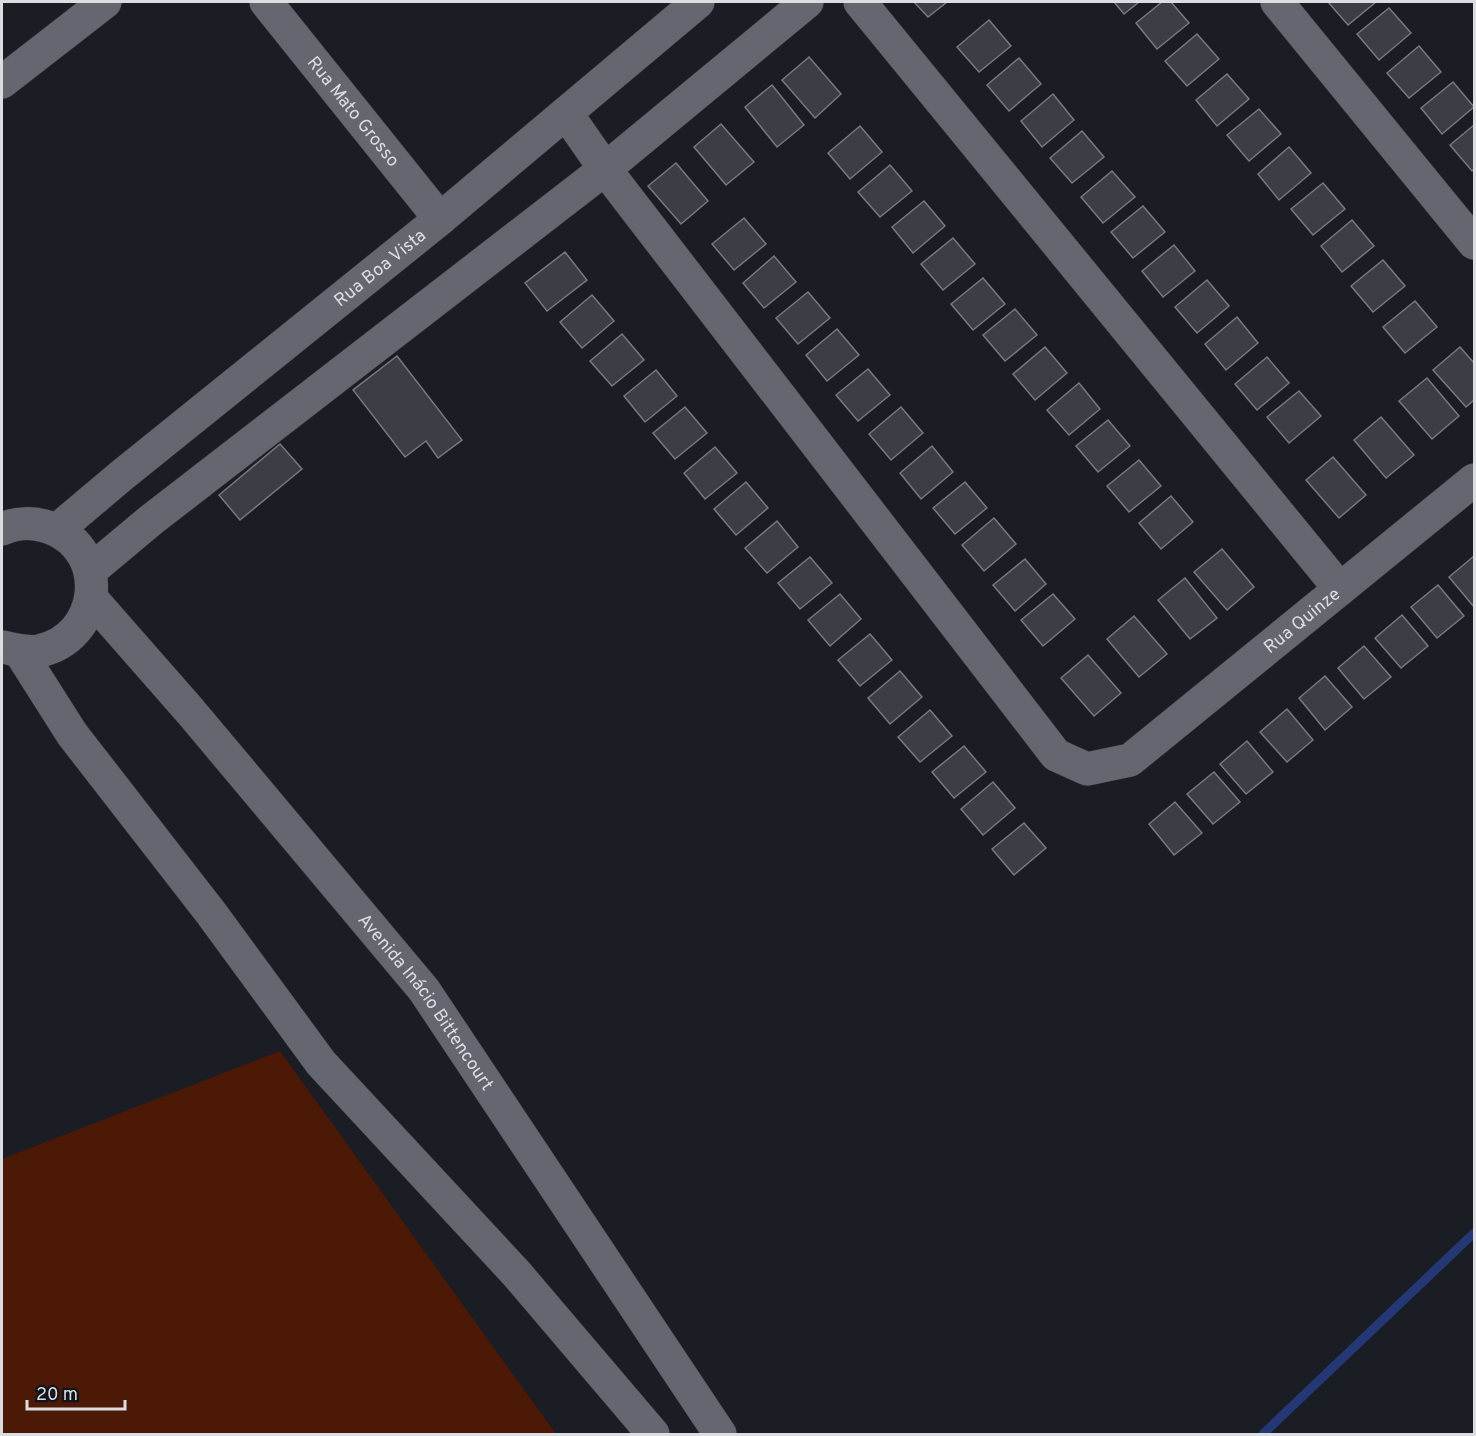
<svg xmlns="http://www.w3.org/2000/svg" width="1476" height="1436" viewBox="0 0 1476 1436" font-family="Overpass,sans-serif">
	<rect width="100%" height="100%" fill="#1a1d23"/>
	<path fill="#4d1907" d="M280,1051L556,1434H2V1159Z"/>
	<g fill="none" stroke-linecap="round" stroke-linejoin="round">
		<path stroke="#253876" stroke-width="9" d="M1263,1434L1474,1233"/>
	</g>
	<g fill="#3b3e45" stroke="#757981" stroke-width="1.5">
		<path d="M914,2H947L928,17Z"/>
		<path d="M1114,2H1139L1124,14Z"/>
		<path d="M1162,2H1171L1189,23L1157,49L1136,23Z"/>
		<path d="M1328,2H1376L1348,25Z"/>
		<path d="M1389,8L1411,33L1379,60L1357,34Z"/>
		<path d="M989,20L1011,46L979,72L957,47Z"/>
		<path d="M1197,34L1219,59L1187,86L1165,61Z"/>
		<path d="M1419,46L1441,72L1409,98L1387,73Z"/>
		<path d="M809,57L841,94L815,118L782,80Z"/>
		<path d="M1019,58L1041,84L1009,111L987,85Z"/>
		<path d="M1227,74L1249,99L1217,126L1196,100Z"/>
		<path d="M1453,82L1474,107L1442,134L1421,108Z"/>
		<path d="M772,85L804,125L777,147L745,107Z"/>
		<path d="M1053,94L1074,120L1042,147L1021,121Z"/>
		<path d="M1259,109L1281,134L1249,161L1227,135Z"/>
		<path d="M721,124L754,162L726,185L694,147Z"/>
		<path d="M1474,125V169L1472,171L1450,145Z"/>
		<path d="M860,126L882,152L850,179L828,153Z"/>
		<path d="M1082,131L1104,157L1072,183L1050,158Z"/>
		<path d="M1289,147L1311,173L1279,200L1258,174Z"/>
		<path d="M676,163L708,201L681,224L648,186Z"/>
		<path d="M890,165L912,191L880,217L858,192Z"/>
		<path d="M1112,171L1135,197L1103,223L1081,197Z"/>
		<path d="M1323,183L1345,209L1313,235L1291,209Z"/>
		<path d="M924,201L945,226L913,253L892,227Z"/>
		<path d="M1143,206L1165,232L1133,258L1111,232Z"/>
		<path d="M744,218L766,244L734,270L712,244Z"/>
		<path d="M1352,220L1374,246L1342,272L1321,246Z"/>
		<path d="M953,238L975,264L943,290L921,264Z"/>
		<path d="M1174,245L1195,271L1163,297L1142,271Z"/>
		<path d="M565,252L587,280L547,311L525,283Z"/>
		<path d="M774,256L796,282L764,308L743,283Z"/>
		<path d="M1383,260L1405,286L1373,312L1351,286Z"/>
		<path d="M983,278L1005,304L973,330L951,304Z"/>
		<path d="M1207,280L1229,306L1197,333L1175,307Z"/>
		<path d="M808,292L830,318L798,344L776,318Z"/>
		<path d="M592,295L614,321L582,348L560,322Z"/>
		<path d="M1415,301L1437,327L1405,353L1383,327Z"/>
		<path d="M1015,309L1037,335L1005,361L983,335Z"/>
		<path d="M1237,317L1258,343L1226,370L1205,344Z"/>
		<path d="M837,329L859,355L827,381L806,355Z"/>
		<path d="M622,334L644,360L612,386L590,361Z"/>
		<path d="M1045,347L1067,373L1035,400L1013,374Z"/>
		<path d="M1460,347L1474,363V400L1466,407L1433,370Z"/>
		<path d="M397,356L462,440L438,458L426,441L405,457L353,390Z"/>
		<path d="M1267,357L1289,383L1257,410L1235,384Z"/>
		<path d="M868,369L890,395L858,421L836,395Z"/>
		<path d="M656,370L677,396L645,422L624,396Z"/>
		<path d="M1427,378L1459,416L1432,439L1399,401Z"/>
		<path d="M1079,383L1100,409L1069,435L1047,410Z"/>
		<path d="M1299,391L1321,416L1289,443L1267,417Z"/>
		<path d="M685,407L707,433L675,459L653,433Z"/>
		<path d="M901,407L923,433L891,460L869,434Z"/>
		<path d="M1381,417L1414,455L1386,478L1354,440Z"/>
		<path d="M1108,420L1130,446L1098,472L1076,446Z"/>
		<path d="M280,444L302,469L240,520L219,495Z"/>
		<path d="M932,446L953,472L921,499L900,473Z"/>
		<path d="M715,447L737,473L705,499L684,473Z"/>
		<path d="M1333,457L1366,495L1339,518L1306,480Z"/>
		<path d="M1139,460L1161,486L1129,512L1107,486Z"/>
		<path d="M746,482L768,508L736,535L714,509Z"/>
		<path d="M965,482L987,508L955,534L933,508Z"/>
		<path d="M1171,496L1193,522L1161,549L1139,523Z"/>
		<path d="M994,518L1016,544L984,571L962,545Z"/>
		<path d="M777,521L798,547L767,573L745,548Z"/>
		<path d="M1222,549L1254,587L1227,610L1194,572Z"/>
		<path d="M1474,556V607L1449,577Z"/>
		<path d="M810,557L832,583L800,609L778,583Z"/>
		<path d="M1025,559L1046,584L1015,611L993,585Z"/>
		<path d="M1185,578L1217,618L1190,639L1158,600Z"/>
		<path d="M1438,585L1464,616L1437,638L1411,607Z"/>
		<path d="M840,594L861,619L830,646L808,620Z"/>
		<path d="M1053,594L1075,619L1043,646L1021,620Z"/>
		<path d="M1402,615L1428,646L1401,668L1375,638Z"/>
		<path d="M1134,616L1167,654L1139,677L1107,639Z"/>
		<path d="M870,634L892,660L860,686L838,660Z"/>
		<path d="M1364,646L1391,677L1364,699L1338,668Z"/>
		<path d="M1088,655L1121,693L1094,716L1061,678Z"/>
		<path d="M900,671L922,697L890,724L868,698Z"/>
		<path d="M1325,676L1352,707L1325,730L1299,698Z"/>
		<path d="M1287,709L1313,740L1287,762L1260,732Z"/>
		<path d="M930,710L952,736L920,762L898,737Z"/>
		<path d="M1247,741L1273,772L1246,794L1220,764Z"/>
		<path d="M964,746L986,772L954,798L932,772Z"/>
		<path d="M1214,772L1240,802L1213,824L1187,794Z"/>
		<path d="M993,782L1015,808L983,835L961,809Z"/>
		<path d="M1175,802L1202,833L1174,855L1149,824Z"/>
		<path d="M1024,823L1046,848L1014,875L992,849Z"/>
	</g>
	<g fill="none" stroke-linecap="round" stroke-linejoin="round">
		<g stroke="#35363c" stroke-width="34">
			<g id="minor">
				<path id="s1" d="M266,2L440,219"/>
				<path d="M860,2L1340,589"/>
				<path d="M1277,2L1474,243"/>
				<path d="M2,82L105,2"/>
				<path id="s2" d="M566,113L605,169L1056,755L1087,769L1130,760L1474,480"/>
				<path d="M2,529C17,522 35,522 51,528C111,551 102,638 39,651C27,653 15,650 3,647"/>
				<path id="s3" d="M57,530L121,476L440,219L698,2"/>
				<path d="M90,571L151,520L605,169L807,2"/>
				<path id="s4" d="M91,598L191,712L424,990L720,1434"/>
				<path d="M20,652L72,734L211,913L321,1063L516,1273L653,1434"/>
			</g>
		</g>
		<use href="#minor" stroke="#64676f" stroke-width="33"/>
	</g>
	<g text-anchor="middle" stroke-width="4.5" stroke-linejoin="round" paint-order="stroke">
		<g font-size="18" fill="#dbdde1" stroke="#11141a">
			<text dy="6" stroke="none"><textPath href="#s1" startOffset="140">Rua Mato Grosso</textPath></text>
			<text dy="6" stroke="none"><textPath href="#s3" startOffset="416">Rua Boa Vista</textPath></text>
			<text dy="6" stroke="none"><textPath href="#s2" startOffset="1107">Rua Quinze</textPath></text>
			<text dy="6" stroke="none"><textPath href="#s4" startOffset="525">Avenida Inácio Bittencourt</textPath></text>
		</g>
	</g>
	<rect width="1476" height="1436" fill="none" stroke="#dbdde1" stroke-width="6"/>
	<path d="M27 1400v9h98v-9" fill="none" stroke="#dbdde1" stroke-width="3"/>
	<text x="36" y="1400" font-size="18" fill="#dbdde1" stroke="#11141a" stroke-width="4.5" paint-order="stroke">20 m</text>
</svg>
